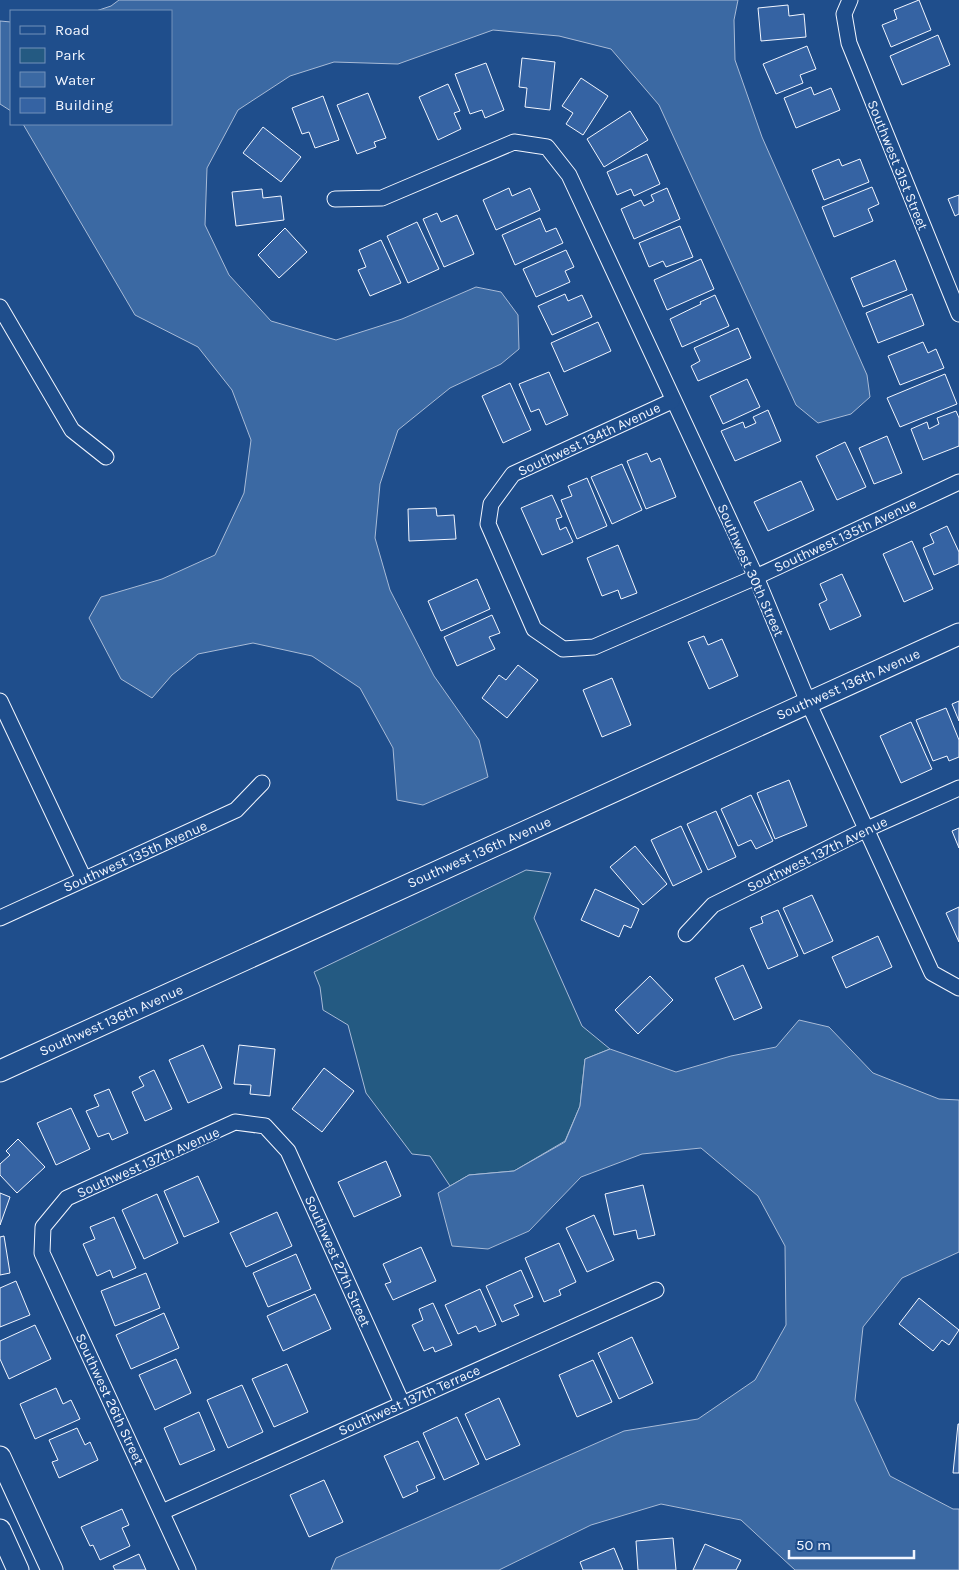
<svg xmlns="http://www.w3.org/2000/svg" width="959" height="1570" viewBox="0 0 959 1570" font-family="Karla,sans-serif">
	<rect width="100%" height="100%" fill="#1f4e8c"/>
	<path fill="#245a82" stroke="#a8bbd7" d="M526,870L551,873L534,918L582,1026L610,1049L585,1059L580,1106L565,1141L514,1171L469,1175L450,1186L430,1156L412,1154L366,1093L348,1025L323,1010L320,987L314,972Z"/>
	<g fill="#3b69a3" stroke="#a8bbd7">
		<path d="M119,0H738L734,20L735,60L762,137L867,375L870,397L851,414L818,423L796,405L659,105L611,49L559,36L493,30L398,64L334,62L290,76L238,110L207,168L205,225L229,275L271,321L336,340L402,319L476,287L501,292L518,315L519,349L501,364L450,388L398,430L380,484L375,538L390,590L434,676L479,740L488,777L423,805L397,800L393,748L360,688L312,656L253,643L198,654L172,675L152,698L121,679L89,618L101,597L162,579L215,555L244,493L251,440L232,390L198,347L135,315L23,124H171V11H96L111,6Z"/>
		<path d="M0,21L11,22V111L0,104Z"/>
		<path d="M799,1020L829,1027L873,1073L939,1099L959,1100V1252L902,1278L863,1327L855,1400L890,1476L953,1509H959V1570H795L741,1520L661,1504L591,1525L499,1570H331L336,1558L624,1431L698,1419L755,1380L786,1325L785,1246L758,1196L701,1148L642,1154L581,1177L529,1231L488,1249L452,1246L438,1193L469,1175L514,1171L565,1142L580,1106L585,1059L610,1049L676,1072L731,1056L776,1047Z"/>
	</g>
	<g fill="#3563a3" stroke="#f2f6ff">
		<path d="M919,0L931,30L891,47L882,25L897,19L894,10Z"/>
		<path d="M788,5L789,16L804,14L806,37L761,41L758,8Z"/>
		<path d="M938,35L950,65L902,85L890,56Z"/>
		<path d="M807,46L816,69L800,75L803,83L776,94L763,64Z"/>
		<path d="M522,58L555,62L550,110L525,107L527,88L519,87Z"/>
		<path d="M486,63L504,110L485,118L482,110L470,114L455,74Z"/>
		<path d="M581,78L608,96L583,135L566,124L573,113L562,106Z"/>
		<path d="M448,84L460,111L454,113L461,129L438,140L419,97Z"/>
		<path d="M811,87L814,95L831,88L840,110L796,128L784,98Z"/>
		<path d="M368,93L386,138L374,142L376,147L357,154L337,105Z"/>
		<path d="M323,96L339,140L315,148L309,132L302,134L292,108Z"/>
		<path d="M630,111L648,140L604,167L587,139Z"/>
		<path d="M263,127L301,157L281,182L243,153Z"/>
		<path d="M647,154L660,184L634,196L631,189L617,195L607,172Z"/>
		<path d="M839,159L842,166L860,159L869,182L824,200L812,170Z"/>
		<path d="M872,187L879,204L868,209L873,221L834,237L822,207Z"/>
		<path d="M509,188L512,196L530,188L540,210L496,230L483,200Z"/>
		<path d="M667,188L680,219L634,239L621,209L641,200L644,206L654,201L651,195Z"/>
		<path d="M262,189L263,198L281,196L284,220L236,226L232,192Z"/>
		<path d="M959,195V214L955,216L948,199Z"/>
		<path d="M437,213L441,222L457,215L474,254L444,267L423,219Z"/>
		<path d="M540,218L546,232L556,228L563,243L515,265L502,235Z"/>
		<path d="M417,222L439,269L408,283L387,236Z"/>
		<path d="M680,226L693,257L666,267L663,261L649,267L639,243Z"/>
		<path d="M285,228L307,252L279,278L258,255Z"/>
		<path d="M381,240L401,283L370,296L358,270L366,267L359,250Z"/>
		<path d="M566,250L574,267L565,271L570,282L536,297L523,269Z"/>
		<path d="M701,259L714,289L667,310L654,280Z"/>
		<path d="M895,260L907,290L863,307L851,278Z"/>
		<path d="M565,294L568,301L582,295L592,317L552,335L538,306Z"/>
		<path d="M912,294L924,325L878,343L866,313Z"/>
		<path d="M715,295L729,326L682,347L670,319L701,304L700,302Z"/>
		<path d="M598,322L611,351L564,372L551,343Z"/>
		<path d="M738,328L751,358L698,381L691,366L700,361L694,348Z"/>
		<path d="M923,342L928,353L936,349L944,368L900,385L888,356Z"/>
		<path d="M549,372L568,415L546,425L539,409L531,412L519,384Z"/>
		<path d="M945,374L957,404L900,427L887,398Z"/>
		<path d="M747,379L760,407L723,424L710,396Z"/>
		<path d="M510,383L531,430L503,443L482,396Z"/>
		<path d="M768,410L781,441L735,461L721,431L743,422L745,428L756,423L753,417Z"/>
		<path d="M956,411L959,418V446L923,460L911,429L927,422L929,429L939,424L937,418Z"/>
		<path d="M887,436L902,473L874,484L859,448Z"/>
		<path d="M845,442L866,487L837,500L816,456Z"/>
		<path d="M647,453L651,462L660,458L676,497L646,509L627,461Z"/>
		<path d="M622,464L642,510L612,524L591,477Z"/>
		<path d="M587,478L607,526L577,539L561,500L572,496L568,486Z"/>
		<path d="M801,481L814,510L768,531L754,502Z"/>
		<path d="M552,495L562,517L556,519L560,530L566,527L573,542L542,555L521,508Z"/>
		<path d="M436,508L437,516L454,515L456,539L409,541L408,509Z"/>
		<path d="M947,526L959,552V564L934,575L923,548L934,543L930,534Z"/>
		<path d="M912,541L933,589L904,602L883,554Z"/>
		<path d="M618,545L637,593L621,599L618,590L602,596L587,558Z"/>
		<path d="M842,574L861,616L830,630L819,604L827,600L820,584Z"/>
		<path d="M477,579L490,609L441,631L428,601Z"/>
		<path d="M492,615L500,633L489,637L495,649L457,666L444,637Z"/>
		<path d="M704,636L708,645L722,639L738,676L709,689L688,642Z"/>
		<path d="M518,665L538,680L507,718L482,698L499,675L506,680Z"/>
		<path d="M612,678L631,725L602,737L583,690Z"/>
		<path d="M959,701V721L952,704Z"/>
		<path d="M946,708L959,740V757L949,761L947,756L933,761L916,720Z"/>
		<path d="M911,722L932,769L901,783L880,736Z"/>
		<path d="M789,780L807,826L775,839L757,793Z"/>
		<path d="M751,795L773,841L756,849L751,840L738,846L721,809Z"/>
		<path d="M716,811L736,857L708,870L687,824Z"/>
		<path d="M681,826L702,872L673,886L651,840Z"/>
		<path d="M959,828V848L952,831Z"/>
		<path d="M635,846L667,884L643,905L610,867Z"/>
		<path d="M595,889L639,909L631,928L624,925L619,937L581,920Z"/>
		<path d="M812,895L833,941L804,954L783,908Z"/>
		<path d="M959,907V942L946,913Z"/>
		<path d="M778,910L798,956L768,969L750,928L763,923L761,917Z"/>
		<path d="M878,936L892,967L846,988L832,957Z"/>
		<path d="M743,965L762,1008L734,1020L715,978Z"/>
		<path d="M650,976L673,1000L638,1034L615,1010Z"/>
		<path d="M203,1045L222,1088L188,1103L169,1060Z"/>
		<path d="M239,1045L275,1049L270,1096L250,1094L251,1085L234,1084Z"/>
		<path d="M324,1068L354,1091L322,1132L292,1109Z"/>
		<path d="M154,1070L172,1109L145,1121L132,1092L144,1086L139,1077Z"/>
		<path d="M109,1089L128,1133L112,1140L109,1133L98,1137L86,1111L99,1106L94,1095Z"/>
		<path d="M71,1108L90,1149L56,1165L37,1123Z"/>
		<path d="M18,1139L45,1167L17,1193L0,1175V1164L10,1155L6,1151Z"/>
		<path d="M386,1161L401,1196L354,1217L338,1182Z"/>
		<path d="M198,1176L219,1222L184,1237L164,1191Z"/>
		<path d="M643,1185L655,1235L638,1239L636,1230L614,1235L605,1194Z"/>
		<path d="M0,1193L10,1197L0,1225Z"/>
		<path d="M157,1194L178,1243L144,1259L122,1210Z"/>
		<path d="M277,1212L292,1246L246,1267L230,1233Z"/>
		<path d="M594,1215L614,1260L587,1272L566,1228Z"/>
		<path d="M114,1217L136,1268L113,1278L110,1270L97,1276L83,1244L95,1239L90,1227Z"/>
		<path d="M4,1236L10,1273L0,1275V1237Z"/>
		<path d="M559,1243L576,1282L559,1290L561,1295L544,1302L525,1258Z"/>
		<path d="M421,1247L436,1281L393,1300L385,1284L391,1282L383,1264Z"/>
		<path d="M296,1254L311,1289L268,1307L253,1273Z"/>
		<path d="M521,1270L533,1297L514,1305L519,1315L502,1322L486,1286Z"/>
		<path d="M146,1273L160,1308L115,1326L101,1291Z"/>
		<path d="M16,1281L30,1315L0,1327V1288Z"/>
		<path d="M480,1289L496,1325L479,1332L476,1326L458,1334L445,1305Z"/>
		<path d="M315,1294L331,1329L283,1351L267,1316Z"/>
		<path d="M919,1298L959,1330L949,1345L942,1340L933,1351L899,1324Z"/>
		<path d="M433,1303L452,1345L435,1352L433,1347L424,1351L412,1325L423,1320L419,1309Z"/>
		<path d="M164,1313L179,1348L131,1369L116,1335Z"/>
		<path d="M35,1325L51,1359L9,1379L0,1359V1341Z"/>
		<path d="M632,1337L653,1383L619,1399L598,1353Z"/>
		<path d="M176,1359L191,1393L155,1410L139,1375Z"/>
		<path d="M593,1360L612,1402L577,1417L559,1375Z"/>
		<path d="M287,1364L308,1412L274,1427L252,1379Z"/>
		<path d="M242,1385L263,1432L228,1448L207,1400Z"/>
		<path d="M56,1388L63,1404L71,1400L80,1419L35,1439L20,1404Z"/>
		<path d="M499,1398L520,1445L486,1460L465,1414Z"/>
		<path d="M199,1412L215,1450L180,1465L164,1428Z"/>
		<path d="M457,1417L479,1464L444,1480L423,1433Z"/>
		<path d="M958,1424H959V1473H953Z"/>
		<path d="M77,1428L85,1445L90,1442L98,1460L59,1478L52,1462L58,1460L49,1440Z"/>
		<path d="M418,1441L435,1478L416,1486L418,1491L403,1498L384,1456Z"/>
		<path d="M324,1480L343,1522L309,1537L290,1495Z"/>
		<path d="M122,1509L129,1525L122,1528L130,1546L100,1560L93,1545L90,1546L81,1527Z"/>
		<path d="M673,1538L676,1570H638L636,1541Z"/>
		<path d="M705,1544L741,1560L736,1570H693Z"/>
		<path d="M614,1548L623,1570H583L580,1562Z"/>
		<path d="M139,1554L146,1570H115L113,1566Z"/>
	</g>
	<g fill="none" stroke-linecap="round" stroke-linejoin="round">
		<g stroke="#f2f6ff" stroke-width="17">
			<g id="street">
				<path d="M850,0L844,14L849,43L959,314"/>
				<path d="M335,199L382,198L514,142L547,147L569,175L756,577L808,702L932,973L959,988"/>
				<path d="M0,307L72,430L106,457"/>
				<path d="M672,401L513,474L491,504L488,524L534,629L563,649L594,647L756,577L959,482"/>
				<path d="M0,701L84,879"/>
				<path d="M0,918L236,810L262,783"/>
				<path d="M686,934L713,905L867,829L959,788"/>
				<path d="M162,1512L656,1290"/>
				<path d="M188,1570L42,1253L43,1227L67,1198L235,1122L265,1126L288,1151L402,1403"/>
			</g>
		</g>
		<g stroke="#f2f6ff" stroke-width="23">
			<g id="secondary">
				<path d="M0,1071L959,634"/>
				<path d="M0,1457L52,1570"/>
				<path d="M0,1530L18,1570"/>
			</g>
		</g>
		<use href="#street" stroke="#1f4e8c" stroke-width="15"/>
		<use href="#secondary" stroke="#1f4e8c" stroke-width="21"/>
	</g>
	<g text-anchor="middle" stroke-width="4" stroke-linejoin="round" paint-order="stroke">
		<g font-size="14" fill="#f2f6ff" stroke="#1f4e8c">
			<text transform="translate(898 165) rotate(68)" y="5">Southwest 31st Street</text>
			<text transform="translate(589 439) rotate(-25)" y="5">Southwest 134th Avenue</text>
			<text transform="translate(845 535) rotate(-25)" y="5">Southwest 135th Avenue</text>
			<text transform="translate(751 570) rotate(66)" y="5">Southwest 30th Street</text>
			<text transform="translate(848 684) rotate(-24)" y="5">Southwest 136th Avenue</text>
			<text transform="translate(479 852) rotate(-24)" y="5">Southwest 136th Avenue</text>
			<text transform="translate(817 854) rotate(-26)" y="5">Southwest 137th Avenue</text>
			<text transform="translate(135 856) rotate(-24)" y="5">Southwest 135th Avenue</text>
			<text transform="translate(111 1020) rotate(-24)" y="5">Southwest 136th Avenue</text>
			<text transform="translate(148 1162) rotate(-24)" y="5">Southwest 137th Avenue</text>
			<text transform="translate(338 1261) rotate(66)" y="5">Southwest 27th Street</text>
			<text transform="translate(110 1399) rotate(65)" y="5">Southwest 26th Street</text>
			<text transform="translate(409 1400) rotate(-24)" y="5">Southwest 137th Terrace</text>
		</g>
	</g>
	<rect x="10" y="10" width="162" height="115" fill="#1f4e8c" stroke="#7391ba"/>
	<rect x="20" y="26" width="25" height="8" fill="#1f4e8c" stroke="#7391ba"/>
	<text x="55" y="35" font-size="15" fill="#f2f6ff">Road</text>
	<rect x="20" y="48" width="25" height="15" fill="#245a82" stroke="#7391ba"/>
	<text x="55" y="60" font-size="15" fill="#f2f6ff">Park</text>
	<rect x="20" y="72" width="25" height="15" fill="#3b69a3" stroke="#7391ba"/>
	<text x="55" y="85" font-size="15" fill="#f2f6ff">Water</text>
	<rect x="20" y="98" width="25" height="15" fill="#3563a3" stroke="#7391ba"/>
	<text x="55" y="110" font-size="15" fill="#f2f6ff">Building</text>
	<path d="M789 1550v8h125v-8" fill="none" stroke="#f2f6ff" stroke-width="2.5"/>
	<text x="796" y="1550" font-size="15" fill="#f2f6ff" stroke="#1f4e8c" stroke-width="4" paint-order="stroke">50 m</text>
</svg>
